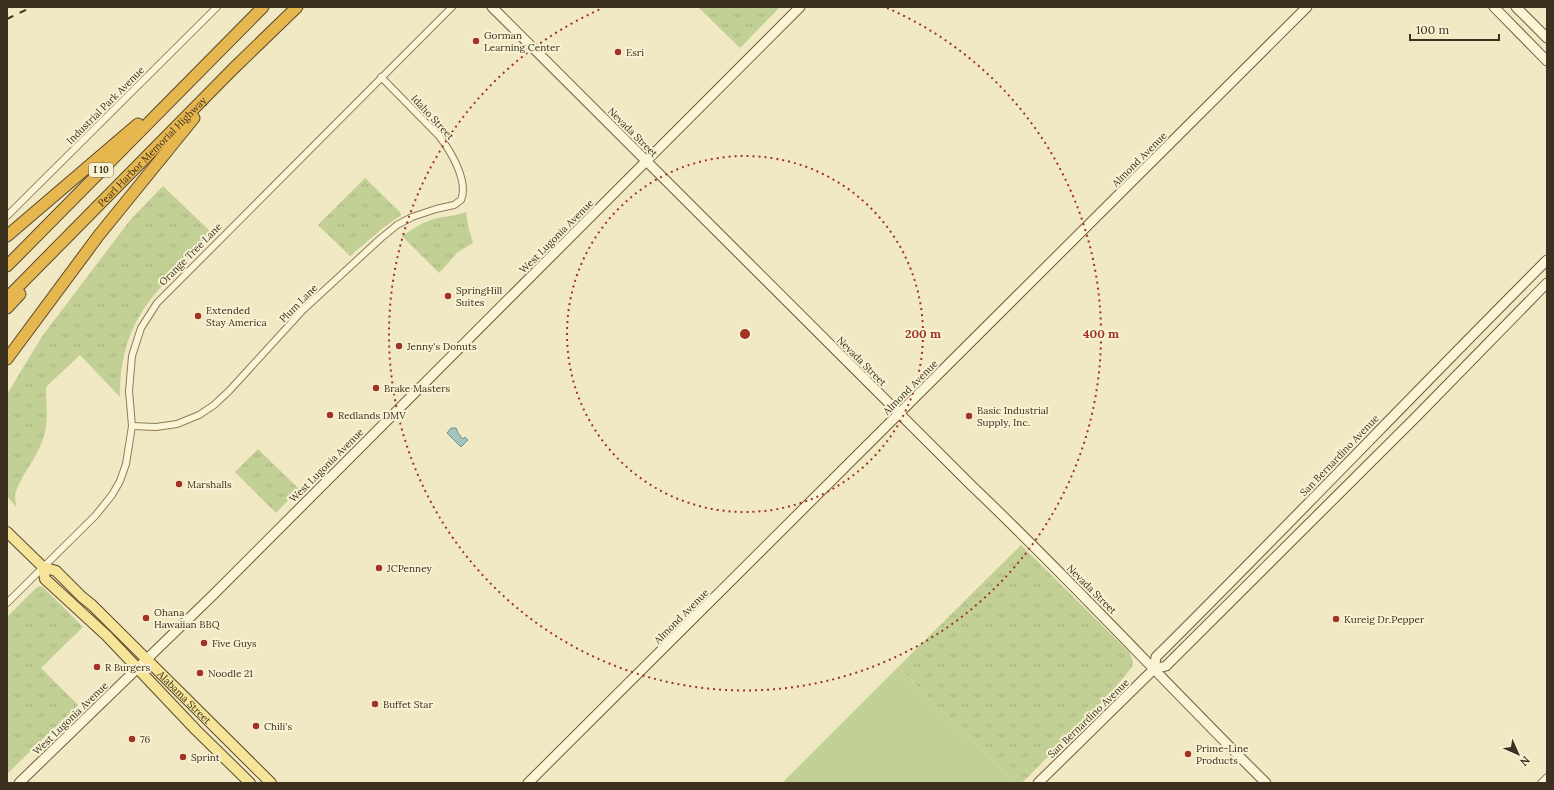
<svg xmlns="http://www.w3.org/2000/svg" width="1554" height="790" viewBox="0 0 1554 790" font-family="Lora,serif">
	<defs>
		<pattern id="grass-tufts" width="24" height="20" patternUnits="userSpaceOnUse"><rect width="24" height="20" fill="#c2d096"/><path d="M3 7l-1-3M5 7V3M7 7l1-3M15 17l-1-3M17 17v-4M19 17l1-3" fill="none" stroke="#a8b381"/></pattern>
	</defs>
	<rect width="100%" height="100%" fill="#f1e9c3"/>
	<g fill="url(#grass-tufts)">
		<path d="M698,7H780L740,48Z"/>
		<path d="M365,178L400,212L401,215L383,228L350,256L318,225Z"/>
		<path d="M163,186L213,234C160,288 120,315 120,397L80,355L46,387C46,405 49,422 43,439C37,459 20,475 15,495C15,498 16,503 16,507L7,496V394L43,335L131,219Z"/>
		<path d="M466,212L469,230L473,243L458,252L439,273L402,236C410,232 417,225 426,222C439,216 453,217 466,212Z"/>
		<path d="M258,449L299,489L276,513L235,472Z"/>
		<path d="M1021,545L1129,652L1133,661L1132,667L1110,694L1022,783H1015L898,667Z"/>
		<path d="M40,586L43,587L83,627L41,668L78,705L7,774V617L36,588Z"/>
	</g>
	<path fill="#c2d096" d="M898,667L1015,783H786L784,781Z"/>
	<path fill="#a6c4bf" stroke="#6b938e" d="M451,428H456L458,433L463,439L465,437L468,440L461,447L447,433Z"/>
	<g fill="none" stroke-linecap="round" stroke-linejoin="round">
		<g stroke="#8d7b58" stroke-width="8">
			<g id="street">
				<path d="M7,216L217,7"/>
				<path d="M132,426L156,427L177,424L199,415L214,405L229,391L303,310L380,239L397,225L412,217L436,209L454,205L461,200C469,181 450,150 439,136L381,77"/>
				<path d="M7,603L95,516L112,495L120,481L126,464L132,426L129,391L132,356L141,328L157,303L452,7"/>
				<path d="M1541,783L1547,777"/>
			</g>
		</g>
		<g stroke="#6f5c3c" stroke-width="11">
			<g id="secondary">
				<path d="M492,7L972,486C1073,582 1167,685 1266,783"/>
				<path d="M1494,7L1547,61"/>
				<path d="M1516,7L1547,38"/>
				<path d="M1154,669L1156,657C1288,526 1416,391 1547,260"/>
				<path d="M19,783L212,596L800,7"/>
				<path d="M528,783L1307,7"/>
				<path d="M1038,783L1154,669L1166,666L1417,416L1547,283"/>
			</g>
		</g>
		<g stroke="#5b482d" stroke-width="12">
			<g id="primary">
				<path id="s1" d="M7,532L43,567L56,571L82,597L92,605L271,783"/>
				<path d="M43,567L45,579L107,636L196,730L250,783"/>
			</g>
		</g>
		<g stroke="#5b482d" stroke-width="13">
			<g id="highway">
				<path d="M7,236L138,124"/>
				<path d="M7,266L263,7"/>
				<path id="s2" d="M7,298L233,69L297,7"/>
				<path d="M7,308L20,294"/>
				<path d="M7,359L99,235L194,118"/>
			</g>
		</g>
		<use href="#street" stroke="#fbf5d8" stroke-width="6"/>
		<use href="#secondary" stroke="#fbf5d8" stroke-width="9"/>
		<use href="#primary" stroke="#f6e599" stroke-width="10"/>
		<use href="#highway" stroke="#e6b64f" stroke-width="11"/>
		<path stroke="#3c301e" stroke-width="2" stroke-dasharray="7 7" stroke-linecap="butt" d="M7,19L32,7"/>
	</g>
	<g fill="none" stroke="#a03324" stroke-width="2" stroke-dasharray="2 4">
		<circle cx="745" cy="334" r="178"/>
		<path d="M887 8A356 356 0 1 1 603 8"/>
	</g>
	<g fill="#a03324" stroke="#f8f2d4" stroke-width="1.5">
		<circle cx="476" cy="41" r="4"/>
		<circle cx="618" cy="52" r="4"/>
		<circle cx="448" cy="296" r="4"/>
		<circle cx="198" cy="316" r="4"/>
		<circle cx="399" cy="346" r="4"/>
		<circle cx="376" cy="388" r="4"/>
		<circle cx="330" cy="415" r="4"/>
		<circle cx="969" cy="416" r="4"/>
		<circle cx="179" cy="484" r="4"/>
		<circle cx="379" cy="568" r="4"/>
		<circle cx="146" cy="618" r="4"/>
		<circle cx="1336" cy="619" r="4"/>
		<circle cx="204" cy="643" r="4"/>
		<circle cx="97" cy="667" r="4"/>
		<circle cx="200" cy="673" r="4"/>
		<circle cx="375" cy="704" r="4"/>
		<circle cx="256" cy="726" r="4"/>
		<circle cx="132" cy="739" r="4"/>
		<circle cx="1188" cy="754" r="4"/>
		<circle cx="183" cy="757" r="4"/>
	</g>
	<g text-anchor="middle" stroke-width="4" stroke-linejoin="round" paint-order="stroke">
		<rect fill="#f8f2d4" stroke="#746a55" stroke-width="1" x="89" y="163" width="24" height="14" rx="3"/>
		<g font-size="9" font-weight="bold" fill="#3c301e">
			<text x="101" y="173">I 10</text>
		</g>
		<g font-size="10" fill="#3c301e" stroke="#f8f2d4" text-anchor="start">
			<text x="484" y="39">Gorman<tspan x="484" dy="12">Learning Center</tspan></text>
			<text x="626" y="56">Esri</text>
			<text x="456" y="294">SpringHill<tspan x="456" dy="12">Suites</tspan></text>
			<text x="206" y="314">Extended<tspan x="206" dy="12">Stay America</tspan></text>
			<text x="407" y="350">Jenny's Donuts</text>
			<text x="384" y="392">Brake Masters</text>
			<text x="977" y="414">Basic Industrial<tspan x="977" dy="12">Supply, Inc.</tspan></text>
			<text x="338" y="419">Redlands DMV</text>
			<text x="187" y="488">Marshalls</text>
			<text x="387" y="572">JCPenney</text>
			<text x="154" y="616">Ohana<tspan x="154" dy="12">Hawaiian BBQ</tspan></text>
			<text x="1344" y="623">Kureig Dr.Pepper</text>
			<text x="212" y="647">Five Guys</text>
			<text x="105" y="671">R Burgers</text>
			<text x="208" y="677">Noodle 21</text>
			<text x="383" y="708">Buffet Star</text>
			<text x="264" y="730">Chili's</text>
			<text x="140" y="743">76</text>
			<text x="1196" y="752">Prime-Line<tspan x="1196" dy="12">Products</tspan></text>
			<text x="191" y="761">Sprint</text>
		</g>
		<g font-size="10" fill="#3c301e" stroke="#f8f2d4">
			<text transform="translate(105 105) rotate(-45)" y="4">Industrial Park Avenue</text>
			<text transform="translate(433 117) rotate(47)" y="4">Idaho Street</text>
			<text transform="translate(633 132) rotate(45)" y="4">Nevada Street</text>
			<text dy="4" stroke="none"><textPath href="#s2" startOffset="206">Pearl Harbor Memorial Highway</textPath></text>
			<text transform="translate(1139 159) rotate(-45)" y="4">Almond Avenue</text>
			<text transform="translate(556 236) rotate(-45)" y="4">West Lugonia Avenue</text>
			<text transform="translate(190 254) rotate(-45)" y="4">Orange Tree Lane</text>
			<text transform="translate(298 303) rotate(-45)" y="4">Plum Lane</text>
			<text transform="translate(862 361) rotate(45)" y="4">Nevada Street</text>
			<text transform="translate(910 387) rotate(-45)" y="4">Almond Avenue</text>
			<text transform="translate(1339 455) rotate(-46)" y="4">San Bernardino Avenue</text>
			<text transform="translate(326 465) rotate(-45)" y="4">West Lugonia Avenue</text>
			<text transform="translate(1092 589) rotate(45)" y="4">Nevada Street</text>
			<text transform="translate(681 616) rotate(-45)" y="4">Almond Avenue</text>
			<text dy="4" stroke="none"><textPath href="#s1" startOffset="244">Alabama Street</textPath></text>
			<text transform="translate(70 718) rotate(-44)" y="4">West Lugonia Avenue</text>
			<text transform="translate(1088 718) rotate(-44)" y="4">San Bernardino Avenue</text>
		</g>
	</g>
	<circle cx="745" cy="334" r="6" fill="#a03324" stroke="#f8f2d4" stroke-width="2"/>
	<g font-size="12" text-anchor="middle" font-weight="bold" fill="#a03324" stroke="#f8f2d4" stroke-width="4" stroke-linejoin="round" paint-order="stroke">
		<text x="923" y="338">200 m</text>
		<text x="1101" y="338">400 m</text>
	</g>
	<rect width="1554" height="790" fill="none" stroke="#3c301e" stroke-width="16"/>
	<g transform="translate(1518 754) rotate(135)" stroke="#f8f2d4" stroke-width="3" paint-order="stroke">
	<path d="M0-3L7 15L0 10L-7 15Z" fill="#3c301e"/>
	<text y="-6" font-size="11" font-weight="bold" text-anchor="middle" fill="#3c301e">N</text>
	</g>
	<path d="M1410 34v6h89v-6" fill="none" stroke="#3c301e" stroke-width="2"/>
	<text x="1416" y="34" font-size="12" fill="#3c301e" stroke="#f8f2d4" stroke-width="3" paint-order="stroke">100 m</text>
</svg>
